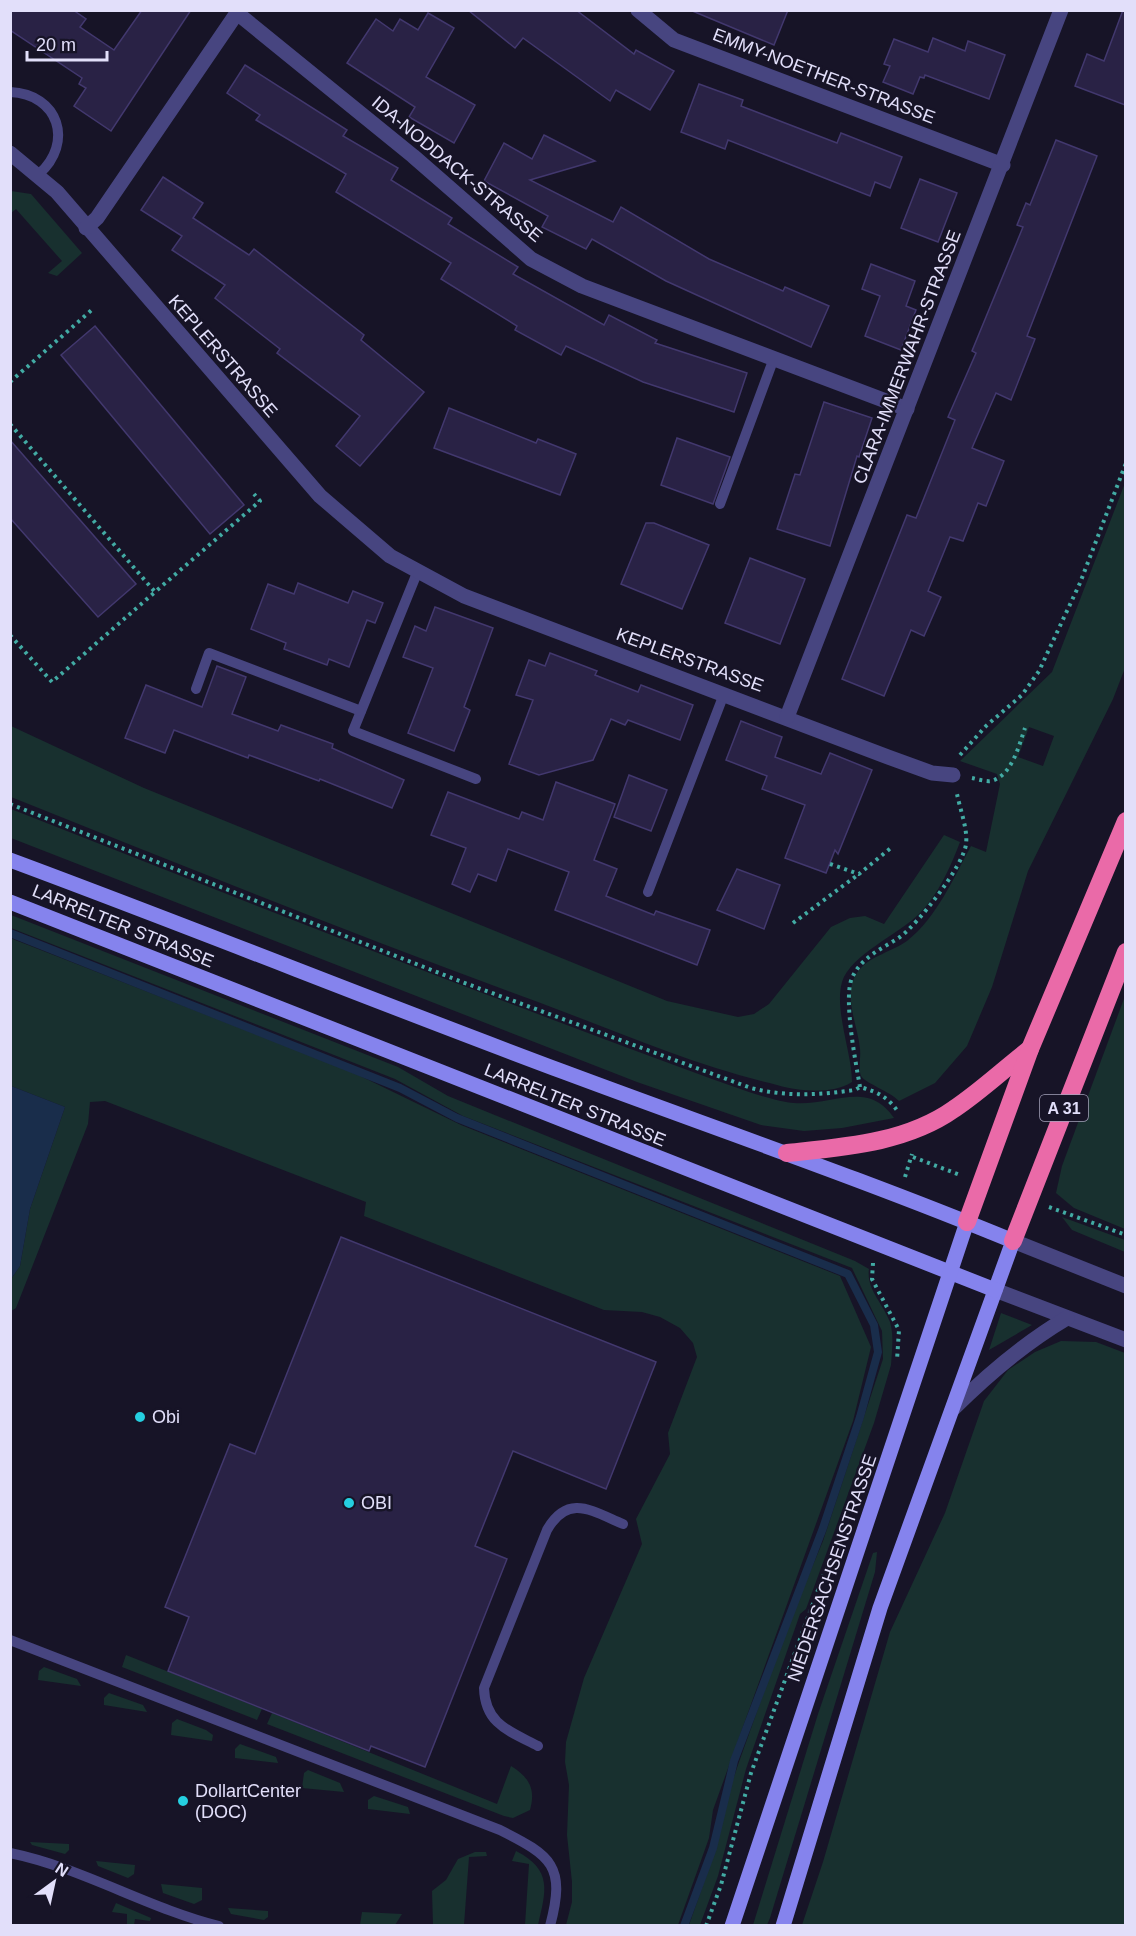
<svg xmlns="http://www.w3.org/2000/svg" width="1136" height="1936" viewBox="0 0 1136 1936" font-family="Helvetica,sans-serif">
	<rect width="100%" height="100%" fill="#171427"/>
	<g fill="#18302f" fill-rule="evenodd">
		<path d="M11,191L31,194L82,253L57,276L48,273L62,261L16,209L11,213Z"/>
		<path d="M1125,483V668L1113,699L1028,871L992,987L967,1046L935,1083L899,1101C889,1091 865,1083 861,1076C858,1069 861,1057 860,1049C858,1024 840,992 860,969C871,956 893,951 907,941C937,917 953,879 971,846L986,852L1000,784L997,774L960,761L1052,672ZM1029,727L1054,736L1043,766L1018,757Z"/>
		<path d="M11,726L144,788L667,1001L738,1017L754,1014L769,1004L831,927L850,918L865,916L884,924L944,835L960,842C951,866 938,895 920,913C897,936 851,954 842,982C834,1010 852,1053 852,1082C832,1095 798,1091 777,1085C695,1066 616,1031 538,1002C361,937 186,867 11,797Z"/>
		<path d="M11,809C244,901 477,993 712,1079C732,1086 774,1102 794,1103C833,1106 868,1079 894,1118L842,1128L804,1131L761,1125L637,1082L11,838Z"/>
		<path d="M11,915L398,1067L448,1096L855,1261L869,1269C866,1289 883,1303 890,1322C894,1335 892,1351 891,1365L874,1423L806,1609L800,1614L746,1769L718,1876L700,1925H689L716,1848L722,1812L739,1762L787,1627L823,1541L883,1359L882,1331L852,1268L463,1116L395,1079L11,928Z"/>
		<path d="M10,938L350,1071L461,1125L840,1276L871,1347L853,1421L713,1810L709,1838L678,1925H566L572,1902V1882L567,1835L569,1785L565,1762L566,1742L584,1678L642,1544L636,1519L670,1454L668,1433L697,1357L693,1343L680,1328L660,1317L642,1312L604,1310L364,1216L366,1202L105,1101L90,1102L88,1124L16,1308L11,1311V1279L20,1266L30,1209L65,1107L11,1086Z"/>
		<path d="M1125,996V1229L1074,1208L1056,1193L1062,1166Z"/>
		<path d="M1062,1217L1125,1240V1252L1072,1230Z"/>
		<path d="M1001,1313L1032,1325L989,1350Z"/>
		<path d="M1061,1341L1096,1342L1125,1353V1925H802L823,1862L890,1632L945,1513L984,1401L1008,1370L1035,1352Z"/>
		<path d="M877,1552L875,1572L770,1918L767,1925H753L818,1714L873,1553Z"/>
		<path d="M126,1655L262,1709L257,1720L122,1667Z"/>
		<path d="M44,1667L77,1679L81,1686L38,1680L39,1671Z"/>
		<path d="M109,1693L143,1705L147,1712L104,1705V1698Z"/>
		<path d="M272,1713L497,1804L511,1766C529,1777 536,1789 530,1810L513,1818L504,1816L267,1724Z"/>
		<path d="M177,1719L206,1730L213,1735L212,1741L171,1735L172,1723Z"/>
		<path d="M240,1744L276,1757L278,1763L235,1758V1749Z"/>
		<path d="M308,1770L340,1783L344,1792L302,1788L304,1773Z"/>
		<path d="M374,1796L408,1807L410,1814L368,1809V1800Z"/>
		<path d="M30,1842L69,1844V1850L65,1854L32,1845Z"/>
		<path d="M516,1851C553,1870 546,1891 538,1925H525L529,1864L512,1861Z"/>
		<path d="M475,1852H486L487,1856L469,1857L464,1925H433L432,1891L446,1880L458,1859Z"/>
		<path d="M96,1861L135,1865L134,1874L128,1878L98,1866Z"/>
		<path d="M161,1884L202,1888V1900L194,1904L163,1893Z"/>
		<path d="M116,1903L151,1918L150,1921L135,1919L134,1925H127V1914L112,1912Z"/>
		<path d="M228,1908L268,1911V1917L264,1920L231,1914Z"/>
		<path d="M362,1912L402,1914L395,1925H360Z"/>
	</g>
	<path fill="#192d4b" d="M11,1086L65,1107L30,1209L20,1266L11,1279Z"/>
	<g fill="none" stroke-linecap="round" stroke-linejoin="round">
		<path stroke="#192d4b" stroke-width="8" d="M10,933L400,1088L457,1118L848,1274L874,1325L878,1352L860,1417L823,1528L734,1761L713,1848L684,1926"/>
	</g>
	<g fill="#292245" stroke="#42386e" stroke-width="1.5">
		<path d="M10,10H73L86,19L80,27L114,50L142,10H191L111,131L74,106L86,88L79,84L82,78L10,30Z"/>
		<path d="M468,10H576L634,54L636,50L674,71L650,110L616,90L610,101L523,38L515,48Z"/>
		<path d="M690,10H788L774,45Z"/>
		<path d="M1123,10L1125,11V105L1075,86L1087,54L1104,61Z"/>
		<path d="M428,13L454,28L426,77L475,105L454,143L409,117L415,107L347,63L376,19L393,31L400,19L418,30Z"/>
		<path d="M933,38L965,51L968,41L1005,55L989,99L925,75L924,78L920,77L913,94L883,82L890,66L884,64L894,39L928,52Z"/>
		<path d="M245,65L347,130L343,136L398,168L391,180L452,218L448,224L518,267L513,274L604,325L609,315L657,340L655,343L747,373L734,412L643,382L566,346L561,355L515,330L517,326L441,279L451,263L336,192L346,174L256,120L260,115L227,93Z"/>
		<path d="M699,84L743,100L741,106L837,143L841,133L902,157L890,188L875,182L870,196L728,140L725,149L681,132Z"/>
		<path d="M544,135L595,161L530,180L613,222L621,207L709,259L783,291L785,287L829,306L811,347L666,281L592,239L586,249L542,227L548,216L484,181L504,143L532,159Z"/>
		<path d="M1056,140L1097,156L1027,336L1035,339L1011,400L996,393L972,448L1004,461L986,506L978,503L963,541L950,537L928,591L941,597L924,636L911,630L884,696L842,679L907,515L916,518L955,420L948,417L976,353L972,351L1023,227L1017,225L1026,203L1030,205Z"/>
		<path d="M163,177L203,203L193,218L249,255L254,249L364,335L361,340L424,392L360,466L336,446L360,416L277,353L280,349L215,298L225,285L172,250L182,236L141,210Z"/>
		<path d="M920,179L957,193L938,242L901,228Z"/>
		<path d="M871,264L915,281L906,306L916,310L901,350L865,336L880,296L862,289Z"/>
		<path d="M95,326L244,505L210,534L61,355Z"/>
		<path d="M824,402L872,418L859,457L857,456L830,546L777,529L795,474L800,475Z"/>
		<path d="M449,408L536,443L538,439L576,454L560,495L434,448Z"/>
		<path d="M677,438L730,457L713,504L661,485Z"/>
		<path d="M10,440L136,584L98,617L10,518Z"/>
		<path d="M646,523H654L709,545L682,609L621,584Z"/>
		<path d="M750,558L805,579L780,644L725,623Z"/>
		<path d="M298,583L348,603L353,591L383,603L375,623L367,620L349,667L329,659L327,665L284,649L286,643L251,629L268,584L294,594Z"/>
		<path d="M435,607L493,628L464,707L470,710L454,751L408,733L433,668L403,657L415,626L426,631Z"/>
		<path d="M550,653L597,671L595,675L638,692L641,685L693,705L680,740L628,720L625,725L611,719L593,760L539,775L509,764L533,700L516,695L529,660L545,666Z"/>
		<path d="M217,666L246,677L232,714L278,731L281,725L333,744L332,748L404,780L392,808L320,779L319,781L249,755L248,758L174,730L165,753L125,738L146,685L202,707Z"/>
		<path d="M741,721L782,737L775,757L821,774L830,753L872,770L838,854L835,850L826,873L785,858L805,805L762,789L767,776L726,760Z"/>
		<path d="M629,775L667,790L651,831L614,817Z"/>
		<path d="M556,782L615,804L594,860L617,869L606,896L654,915L656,911L710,930L697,965L555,910L569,872L508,849L496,881L478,874L470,892L452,884L466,848L431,835L448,792L519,819L522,812L543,820Z"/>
		<path d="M737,869L780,885L764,929L717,910Z"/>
		<path d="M341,1237L656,1362L606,1489L513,1451L475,1546L507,1559L425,1767L371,1746L369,1751L168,1671L189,1617L165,1607L230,1444L255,1454Z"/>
	</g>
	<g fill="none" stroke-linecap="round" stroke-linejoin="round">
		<g stroke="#42aba4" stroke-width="4" stroke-dasharray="3 4.5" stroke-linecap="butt">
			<path d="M10,382L94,308"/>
			<path d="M10,424L155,592L260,501L254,494"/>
			<path d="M10,635L52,682L155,592"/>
			<path d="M960,755L986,726L1022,695L1039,671L1080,583L1126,463"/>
			<path d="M972,778C977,779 986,782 991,781C1012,776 1019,745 1025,728"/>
			<path d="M10,804L462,982L751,1088C786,1097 819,1095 855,1090L860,1087C878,1092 888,1097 899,1113"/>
			<path d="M830,864L859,874L892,847"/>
			<path d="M793,923L859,874"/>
			<path d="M860,1087C856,1064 843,998 852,978C861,957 882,949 900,937C918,924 964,865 966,844C968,830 960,809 957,794"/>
			<path d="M913,1157L960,1175"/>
			<path d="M905,1177L912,1154"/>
			<path d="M1049,1207L1126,1235"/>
			<path d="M873,1263L872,1279L899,1330L897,1360"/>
			<path d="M706,1926L721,1885L751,1773L833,1549"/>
		</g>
		<g stroke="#474580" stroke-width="10">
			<path d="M10,92C59,94 74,143 39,174"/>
			<path d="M720,504L774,358"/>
			<path d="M417,573L353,731L476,779"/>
			<path d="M196,689L209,653L361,711"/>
			<path d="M648,892L724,694"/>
			<path d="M10,1640L500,1830C552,1856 566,1866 550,1926"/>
			<path d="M538,1746C509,1731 485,1724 484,1688L547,1530C568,1493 592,1511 623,1524"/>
			<path d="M10,1853C83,1868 147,1908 219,1926"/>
		</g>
		<g stroke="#474580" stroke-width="15">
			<path d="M638,10L674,40L1003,165"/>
			<path d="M237,13L413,156L531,259L582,286L907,409"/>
			<path d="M10,153L57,192L320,496L390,556L464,596L888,757L932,773L953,775"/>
			<path d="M86,228L97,218L239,10"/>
			<path d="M787,717L1061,10"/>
		</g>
		<g stroke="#474580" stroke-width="15">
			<path d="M1013,1241L1126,1286"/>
			<path d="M995,1290L1126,1340"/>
			<path d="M952,1410C988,1374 1023,1344 1067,1318"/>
		</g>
		<g stroke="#8583ed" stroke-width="15">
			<path d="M10,860C196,929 379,1003 564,1072C714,1128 865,1180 1013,1241L880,1608L783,1926"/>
			<path d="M10,902L995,1290"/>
			<path d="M732,1926L967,1222"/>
		</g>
		<g stroke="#ea6aa8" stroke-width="18">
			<path d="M787,1153C844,1147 906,1143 954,1109C981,1091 1005,1068 1030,1049"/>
			<path d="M967,1222L1030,1049L1126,821"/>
			<path d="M1013,1241L1126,952"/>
		</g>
	</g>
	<g fill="#25cfe0" stroke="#171427" stroke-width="2">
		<circle cx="140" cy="1417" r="6"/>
		<circle cx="349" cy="1503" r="6"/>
		<circle cx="183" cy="1801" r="6"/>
	</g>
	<g text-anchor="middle" stroke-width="5" stroke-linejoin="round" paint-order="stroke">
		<rect fill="#171427" stroke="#a5a2bb" stroke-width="1.5" x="1040" y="1095" width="48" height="26" rx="4.5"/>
		<g font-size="16" font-weight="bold" fill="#e2dffa">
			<text x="1064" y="1114">A 31</text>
		</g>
		<g font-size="18" fill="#e2dffa" stroke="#171427">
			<text transform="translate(824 76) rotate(21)" y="6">EMMY-NOETHER-STRASSE</text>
			<text transform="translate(457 169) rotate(40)" y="6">IDA-NODDACK-STRASSE</text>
			<text transform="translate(223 356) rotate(49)" y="6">KEPLERSTRASSE</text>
			<text transform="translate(907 357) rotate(-69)" y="6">CLARA-IMMERWAHR-STRASSE</text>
			<text transform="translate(690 660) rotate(20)" y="6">KEPLERSTRASSE</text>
			<text transform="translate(123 926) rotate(22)" y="6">LARRELTER STRASSE</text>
			<text transform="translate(575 1105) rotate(22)" y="6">LARRELTER STRASSE</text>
			<text transform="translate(832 1568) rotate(-71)" y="6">NIEDERSACHSENSTRASSE</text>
		</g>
		<g font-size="18" fill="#e2dffa" stroke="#171427" text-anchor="start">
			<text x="152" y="1423">Obi</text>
			<text x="361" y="1509">OBI</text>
			<text x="195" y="1797">DollartCenter<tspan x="195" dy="21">(DOC)</tspan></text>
		</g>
	</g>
	<rect width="1136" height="1936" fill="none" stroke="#e2dffa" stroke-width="24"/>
	<g transform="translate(54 1882) rotate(33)" stroke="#171427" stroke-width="4.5" paint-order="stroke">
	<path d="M0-4.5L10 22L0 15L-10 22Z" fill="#e2dffa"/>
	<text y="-9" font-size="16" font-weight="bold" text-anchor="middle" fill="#e2dffa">N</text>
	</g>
	<path d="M27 51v9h80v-9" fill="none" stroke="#e2dffa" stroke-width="3"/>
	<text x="36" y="51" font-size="18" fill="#e2dffa" stroke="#171427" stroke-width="4.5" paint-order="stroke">20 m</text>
</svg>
